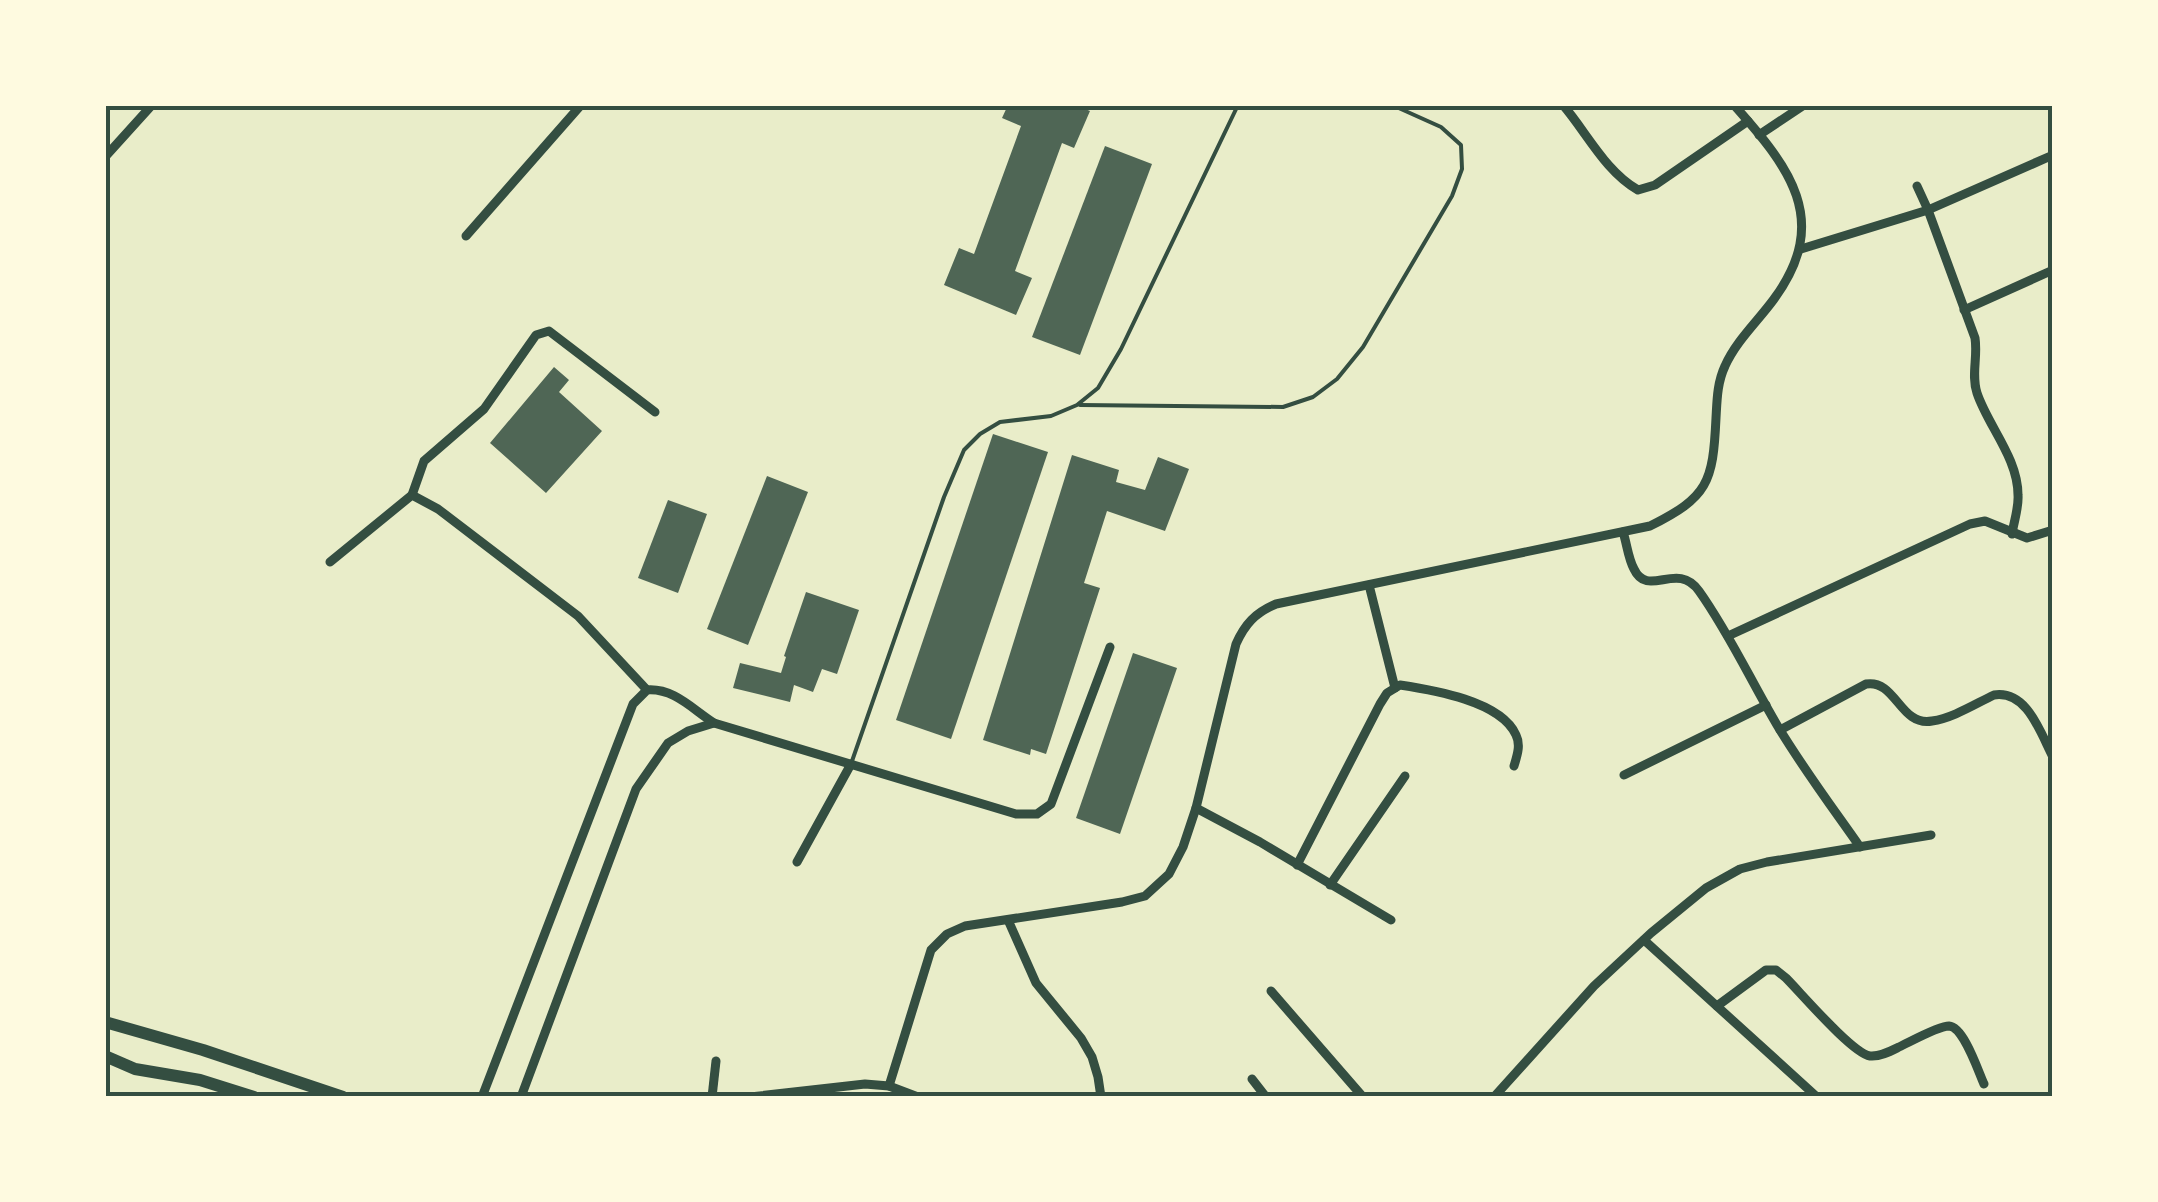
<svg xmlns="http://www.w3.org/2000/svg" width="2158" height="1202" viewBox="0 0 2158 1202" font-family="Barlow,sans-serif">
	<rect width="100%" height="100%" fill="#e9edc9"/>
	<g fill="#4f6655">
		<path d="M1008,105H1076L1090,111L1074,148L1062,143L1015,271L1032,278L1016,315L944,285L959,248L974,254L1021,126L1002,118Z"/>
		<path d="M1105,146L1152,164L1080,355L1032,337Z"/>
		<path d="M554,367L569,380L559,392L602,431L546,493L490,443Z"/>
		<path d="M993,434L1048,452L951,739L896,720Z"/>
		<path d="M1072,455L1119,470L1116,482L1145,490L1158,457L1189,469L1165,531L1107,511L1084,583L1100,588L1046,754L1031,749L1030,755L983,740Z"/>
		<path d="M767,476L808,492L748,645L707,629Z"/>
		<path d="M668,500L707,514L678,593L638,578Z"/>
		<path d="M806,592L859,610L837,674L822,669L813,692L794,685L790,702L733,688L740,663L781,673L786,657L784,656Z"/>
		<path d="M1133,653L1177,668L1120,834L1076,818Z"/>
	</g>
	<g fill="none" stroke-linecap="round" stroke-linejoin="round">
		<g stroke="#344e41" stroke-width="4">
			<path d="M1080,405L1283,407L1313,397L1337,379L1363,347L1452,196L1462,169L1461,145L1441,127L1392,105"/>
			<path d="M851,764L944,497L964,450L980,434L1000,422L1051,416L1077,405L1098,388L1121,349L1238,105"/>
		</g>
		<g stroke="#344e41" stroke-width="9">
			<path d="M1563,105C1587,133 1605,171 1638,190L1655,185L1748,121"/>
			<path d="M1759,135L1804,105"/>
			<path d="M105,157L152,105"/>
			<path d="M1917,186L1928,210L1975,338C1978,357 1971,375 1977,393C1988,426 2018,458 2018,495C2019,507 2014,521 2012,534"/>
			<path d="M466,236L581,105"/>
			<path d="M1801,249L1928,210L2053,155"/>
			<path d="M1964,310L2053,270"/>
			<path d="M412,495L424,461L484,409L536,335L549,331L655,412"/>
			<path d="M1623,532C1627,544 1628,558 1634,569C1648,599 1677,560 1699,591C1729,633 1751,681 1777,725C1802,767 1832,807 1860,847"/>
			<path d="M330,562L412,495L438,509L578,616L647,690"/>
			<path d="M1369,585L1395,688"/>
			<path d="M1728,636L1970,524L1985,521L2027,538L2053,530"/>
			<path d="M1780,730L1866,684C1896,679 1900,727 1932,721C1953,718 1975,704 1994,695C2027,690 2040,732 2053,757"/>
			<path d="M1624,775L1766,705"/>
			<path d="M1196,808L1260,842L1391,920"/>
			<path d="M797,862L851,764"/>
			<path d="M1297,865L1380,704L1387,693L1400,685C1433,690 1501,701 1516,735C1521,745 1517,756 1514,766"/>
			<path d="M1330,885L1405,776"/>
			<path d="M1008,920L1036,983L1081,1038L1092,1057L1098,1077L1101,1097"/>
			<path d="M1644,940L1817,1097"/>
			<path d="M1271,991L1363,1097"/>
			<path d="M1717,1006L1766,970H1776L1786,978C1801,993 1852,1053 1870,1056C1880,1057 1891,1051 1899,1047C1910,1042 1938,1026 1949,1026C1964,1027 1978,1071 1984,1084"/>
			<path d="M1252,1079L1266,1097"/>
			<path d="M889,1086L931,950L947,934L965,926L1122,902L1145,896L1169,874L1183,847L1196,808L1236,644C1245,624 1255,613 1276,604L1650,526C1708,497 1713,483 1716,418C1717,401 1717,383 1725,366C1736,341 1758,321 1774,299C1832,220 1789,167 1734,105"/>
			<path d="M482,1097L633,704L647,690C674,688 692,709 714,723L1016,814H1037L1051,804L1110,647"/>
			<path d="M521,1097L636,789L668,743L688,731L714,723"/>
			<path d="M712,1097L716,1061"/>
			<path d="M750,1097L865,1084L889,1086L918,1097"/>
			<path d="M1494,1097L1594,986L1651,933L1706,888L1740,869L1767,862L1931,835"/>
		</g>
		<g stroke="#344e41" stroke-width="12">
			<path d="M105,1022L203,1050L343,1097"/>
			<path d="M105,1056L135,1069L200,1080L254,1097"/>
		</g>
	</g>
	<rect width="2158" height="1202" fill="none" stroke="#fefae0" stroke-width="215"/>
	<rect x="108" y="108" width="1942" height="986" fill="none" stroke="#344e41" stroke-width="4"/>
</svg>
